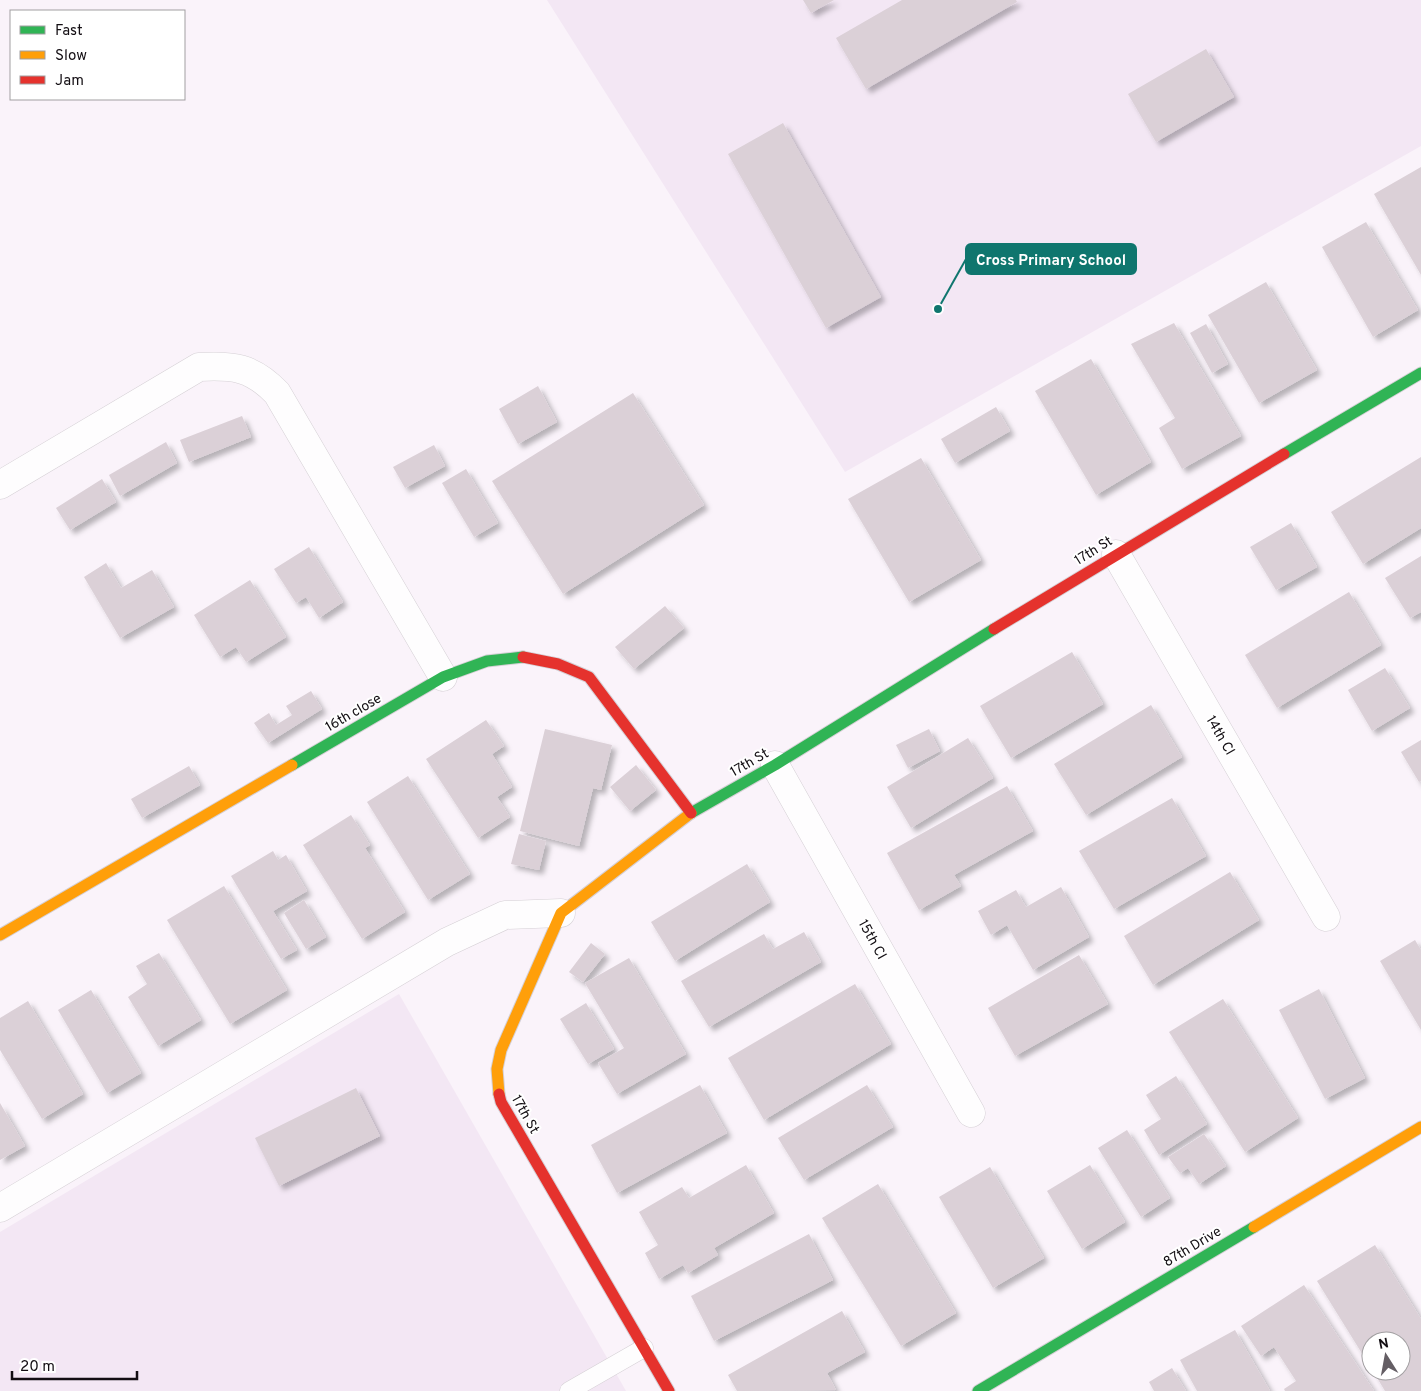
<svg xmlns="http://www.w3.org/2000/svg" width="1421" height="1391" viewBox="0 0 1421 1391" font-family="Overpass,sans-serif">
	<defs>
		<filter id="shadow"><feDropShadow dx="4.5" dy="4.5" stdDeviation="2.5" flood-color="#0004"/></filter>
	</defs>
	<rect width="100%" height="100%" fill="#faf3fa"/>
	<g fill="#f3e7f4">
		<path d="M547,0H1421V146L845,472Z"/>
		<path d="M399,994L626,1391H0V1232Z"/>
	</g>
	<g fill="#dbd0d7" filter="url(#shadow)">
		<path d="M803,0H834L811,13Z"/>
		<path d="M902,0H1016L1017,2L866,89L836,38Z"/>
		<path d="M1206,49L1234,97L1156,142L1128,94Z"/>
		<path d="M783,123L881,297L826,328L728,154Z"/>
		<path d="M1421,167V275L1374,194Z"/>
		<path d="M1366,222L1418,310L1373,337L1322,247Z"/>
		<path d="M1266,282L1317,370L1259,403L1208,315Z"/>
		<path d="M1174,323L1241,436L1182,469L1159,428L1175,418L1131,344Z"/>
		<path d="M1206,324L1228,364L1212,373L1190,333Z"/>
		<path d="M1091,359L1151,462L1096,495L1035,391Z"/>
		<path d="M538,386L557,422L518,444L499,409Z"/>
		<path d="M633,393L704,505L563,594L492,481Z"/>
		<path d="M996,407L1010,431L955,463L941,439Z"/>
		<path d="M242,416L251,437L189,462L180,440Z"/>
		<path d="M166,442L177,463L120,496L109,475Z"/>
		<path d="M434,445L445,466L405,488L393,467Z"/>
		<path d="M1421,457V528L1363,564L1331,512Z"/>
		<path d="M921,458L981,560L909,602L848,499Z"/>
		<path d="M466,469L498,523L474,537L442,483Z"/>
		<path d="M102,479L116,502L70,530L56,508Z"/>
		<path d="M1291,523L1317,567L1276,590L1250,547Z"/>
		<path d="M309,547L343,602L319,618L306,597L296,603L274,569Z"/>
		<path d="M1421,556V612L1410,618L1385,578Z"/>
		<path d="M106,563L121,588L152,570L174,607L120,638L84,577Z"/>
		<path d="M250,580L286,637L246,662L236,647L220,657L194,615Z"/>
		<path d="M1349,592L1381,645L1277,708L1245,655Z"/>
		<path d="M665,606L684,628L634,669L615,647Z"/>
		<path d="M1072,652L1103,704L1011,758L980,706Z"/>
		<path d="M1385,668L1410,708L1372,731L1348,690Z"/>
		<path d="M311,691L322,709L268,743L254,723L269,713L276,725L292,715L286,706Z"/>
		<path d="M1151,705L1182,757L1086,815L1054,764Z"/>
		<path d="M486,720L504,746L492,754L512,787L497,797L510,817L478,838L426,759Z"/>
		<path d="M545,729L612,745L601,790L593,788L579,846L520,831Z"/>
		<path d="M929,729L940,751L908,768L896,745Z"/>
		<path d="M968,738L993,778L911,828L887,787Z"/>
		<path d="M1421,740V781L1419,782L1401,752Z"/>
		<path d="M636,765L656,790L630,811L610,787Z"/>
		<path d="M189,766L200,785L142,818L131,799Z"/>
		<path d="M408,776L470,874L428,900L367,802Z"/>
		<path d="M1007,786L1033,831L954,875L961,886L919,910L887,853Z"/>
		<path d="M1172,798L1206,856L1114,909L1079,851Z"/>
		<path d="M351,815L370,845L365,848L405,912L362,939L303,845Z"/>
		<path d="M519,834L546,841L539,870L511,864Z"/>
		<path d="M273,851L278,860L286,855L307,891L273,911L297,950L281,959L231,876Z"/>
		<path d="M747,864L770,902L675,961L651,922Z"/>
		<path d="M1230,872L1259,920L1153,985L1124,936Z"/>
		<path d="M224,886L287,990L230,1024L167,920Z"/>
		<path d="M1061,887L1089,937L1033,970L1007,925L991,935L978,911L1016,890L1026,907Z"/>
		<path d="M304,900L326,937L306,949L284,913Z"/>
		<path d="M804,932L821,962L709,1027L681,981L764,934L773,949Z"/>
		<path d="M1415,940L1421,950V1030L1380,961Z"/>
		<path d="M591,943L605,954L583,982L569,972Z"/>
		<path d="M159,953L201,1020L158,1046L128,997L147,984L136,966Z"/>
		<path d="M1079,955L1108,1004L1015,1056L988,1008Z"/>
		<path d="M629,958L686,1054L617,1094L598,1063L624,1048L585,983Z"/>
		<path d="M855,984L891,1044L764,1120L728,1058Z"/>
		<path d="M1319,989L1365,1078L1325,1099L1279,1010Z"/>
		<path d="M91,990L141,1073L107,1093L58,1010Z"/>
		<path d="M1223,999L1298,1118L1245,1152L1169,1032Z"/>
		<path d="M28,1001L83,1094L42,1119L0,1050V1018Z"/>
		<path d="M586,1003L614,1049L588,1064L560,1019Z"/>
		<path d="M1176,1076L1207,1124L1159,1155L1144,1130L1161,1119L1146,1095Z"/>
		<path d="M700,1085L727,1133L617,1193L591,1145Z"/>
		<path d="M867,1085L893,1127L804,1180L778,1138Z"/>
		<path d="M356,1088L380,1136L279,1186L255,1138Z"/>
		<path d="M0,1103L25,1146L0,1160Z"/>
		<path d="M1127,1130L1170,1198L1141,1217L1098,1148Z"/>
		<path d="M1204,1134L1226,1166L1199,1184L1188,1168L1180,1173L1168,1157Z"/>
		<path d="M746,1165L774,1213L714,1248L718,1255L688,1273L683,1265L659,1279L645,1253L658,1245L639,1212L682,1187L689,1198Z"/>
		<path d="M1090,1165L1125,1222L1082,1249L1047,1191Z"/>
		<path d="M990,1167L1044,1258L993,1288L939,1197Z"/>
		<path d="M878,1184L956,1313L901,1346L822,1218Z"/>
		<path d="M809,1234L833,1280L714,1341L691,1296Z"/>
		<path d="M1375,1245L1421,1319V1391H1385L1373,1371H1401V1341H1371V1368L1317,1281Z"/>
		<path d="M1304,1285L1374,1391H1285L1284,1389L1296,1381L1274,1347L1261,1356L1241,1326Z"/>
		<path d="M842,1311L865,1352L827,1373L836,1390L737,1391L728,1375Z"/>
		<path d="M1235,1330L1270,1391H1197L1180,1360Z"/>
		<path d="M1172,1368L1186,1391H1154L1149,1382Z"/>
	</g>
	<g fill="none" stroke-linecap="round" stroke-linejoin="round">
		<g stroke="#d5d0d5" stroke-width="19">
			<path id="lane" d="M569,1391L644,1348"/>
		</g>
		<g stroke="#d5d0d5" stroke-width="29">
			<g id="street">
				<path d="M0,485L199,367C233,365 252,367 277,393L443,677"/>
				<path d="M1116,554L1326,917"/>
				<path d="M775,765L971,1113"/>
				<path d="M0,1208L447,942L505,915L561,913"/>
			</g>
		</g>
		<g stroke="#d5d0d5" stroke-width="13">
			<g id="fast">
				<path d="M1284,454L1421,373"/>
				<path d="M292,765L443,677L487,661L523,657"/>
				<path d="M691,813L775,765L994,629"/>
				<path d="M978,1391L1254,1227"/>
			</g>
		</g>
		<g stroke="#d5d0d5" stroke-width="13">
			<g id="slow">
				<path d="M0,935L292,765"/>
				<path d="M499,1094L497,1069L501,1050L561,913L691,813"/>
				<path d="M1254,1227L1421,1127"/>
			</g>
		</g>
		<g stroke="#d5d0d5" stroke-width="13">
			<g id="jam">
				<path d="M994,629L1284,454"/>
				<path d="M523,657L558,664L589,677L691,813"/>
				<path d="M499,1094L501,1102L669,1391"/>
			</g>
		</g>
		<use href="#lane" stroke="#fefdfe" stroke-width="18"/>
		<use href="#street" stroke="#fefdfe" stroke-width="28"/>
		<use href="#fast" stroke="#30b455" stroke-width="11"/>
		<use href="#slow" stroke="#ff9f0a" stroke-width="11"/>
		<use href="#jam" stroke="#e5322d" stroke-width="11"/>
	</g>
	<g text-anchor="middle" stroke-width="4" stroke-linejoin="round" paint-order="stroke">
		<g font-size="14" fill="#130e13" stroke="#fff">
			<text transform="translate(1093 550) rotate(-32)" y="5">17th St</text>
			<text transform="translate(353 712) rotate(-30)" y="5">16th close</text>
			<text transform="translate(1221 735) rotate(60)" y="5">14th Cl</text>
			<text transform="translate(749 762) rotate(-30)" y="5">17th St</text>
			<text transform="translate(873 939) rotate(61)" y="5">15th Cl</text>
			<text transform="translate(526 1114) rotate(61)" y="5">17th St</text>
			<text transform="translate(1192 1246) rotate(-31)" y="5">87th Drive</text>
		</g>
	</g>
	<path fill="none" stroke="#0f766e" stroke-width="2" d="M938 309L966 259"/>
	<circle fill="#0f766e" stroke="#fff" stroke-width="2" cx="938" cy="309" r="5"/>
	<rect fill="#0f766e" stroke="#0f766e" stroke-width="2" x="966" y="244" width="170" height="30" rx="5"/>
	<g font-size="15" text-anchor="middle" font-weight="bold" fill="#fff">
		<text x="1051" y="265">Cross Primary School</text>
	</g>
	<rect x="10" y="10" width="175" height="90" fill="#ffffff" stroke="#a19fa1"/>
	<rect x="20" y="26" width="25" height="8" fill="#30b455" stroke="#a19fa1"/>
	<text x="55" y="35" font-size="15" fill="#130e13">Fast</text>
	<rect x="20" y="51" width="25" height="8" fill="#ff9f0a" stroke="#a19fa1"/>
	<text x="55" y="60" font-size="15" fill="#130e13">Slow</text>
	<rect x="20" y="76" width="25" height="8" fill="#e5322d" stroke="#a19fa1"/>
	<text x="55" y="85" font-size="15" fill="#130e13">Jam</text>
	<g transform="translate(1386 1356) rotate(349)"><circle r="24" fill="#ffffff" stroke="#a19fa1"/>
	<path d="M0-4L9 19L0 12L-9 19Z" fill="#645e64"/>
	<text y="-8" font-size="14" font-weight="bold" text-anchor="middle" fill="#130e13">N</text>
	</g>
	<path d="M12 1371v8h125v-8" fill="none" stroke="#130e13" stroke-width="2.5"/>
	<text x="20" y="1371" font-size="15" fill="#130e13" stroke="#ffffff" stroke-width="4" paint-order="stroke">20 m</text>
</svg>
